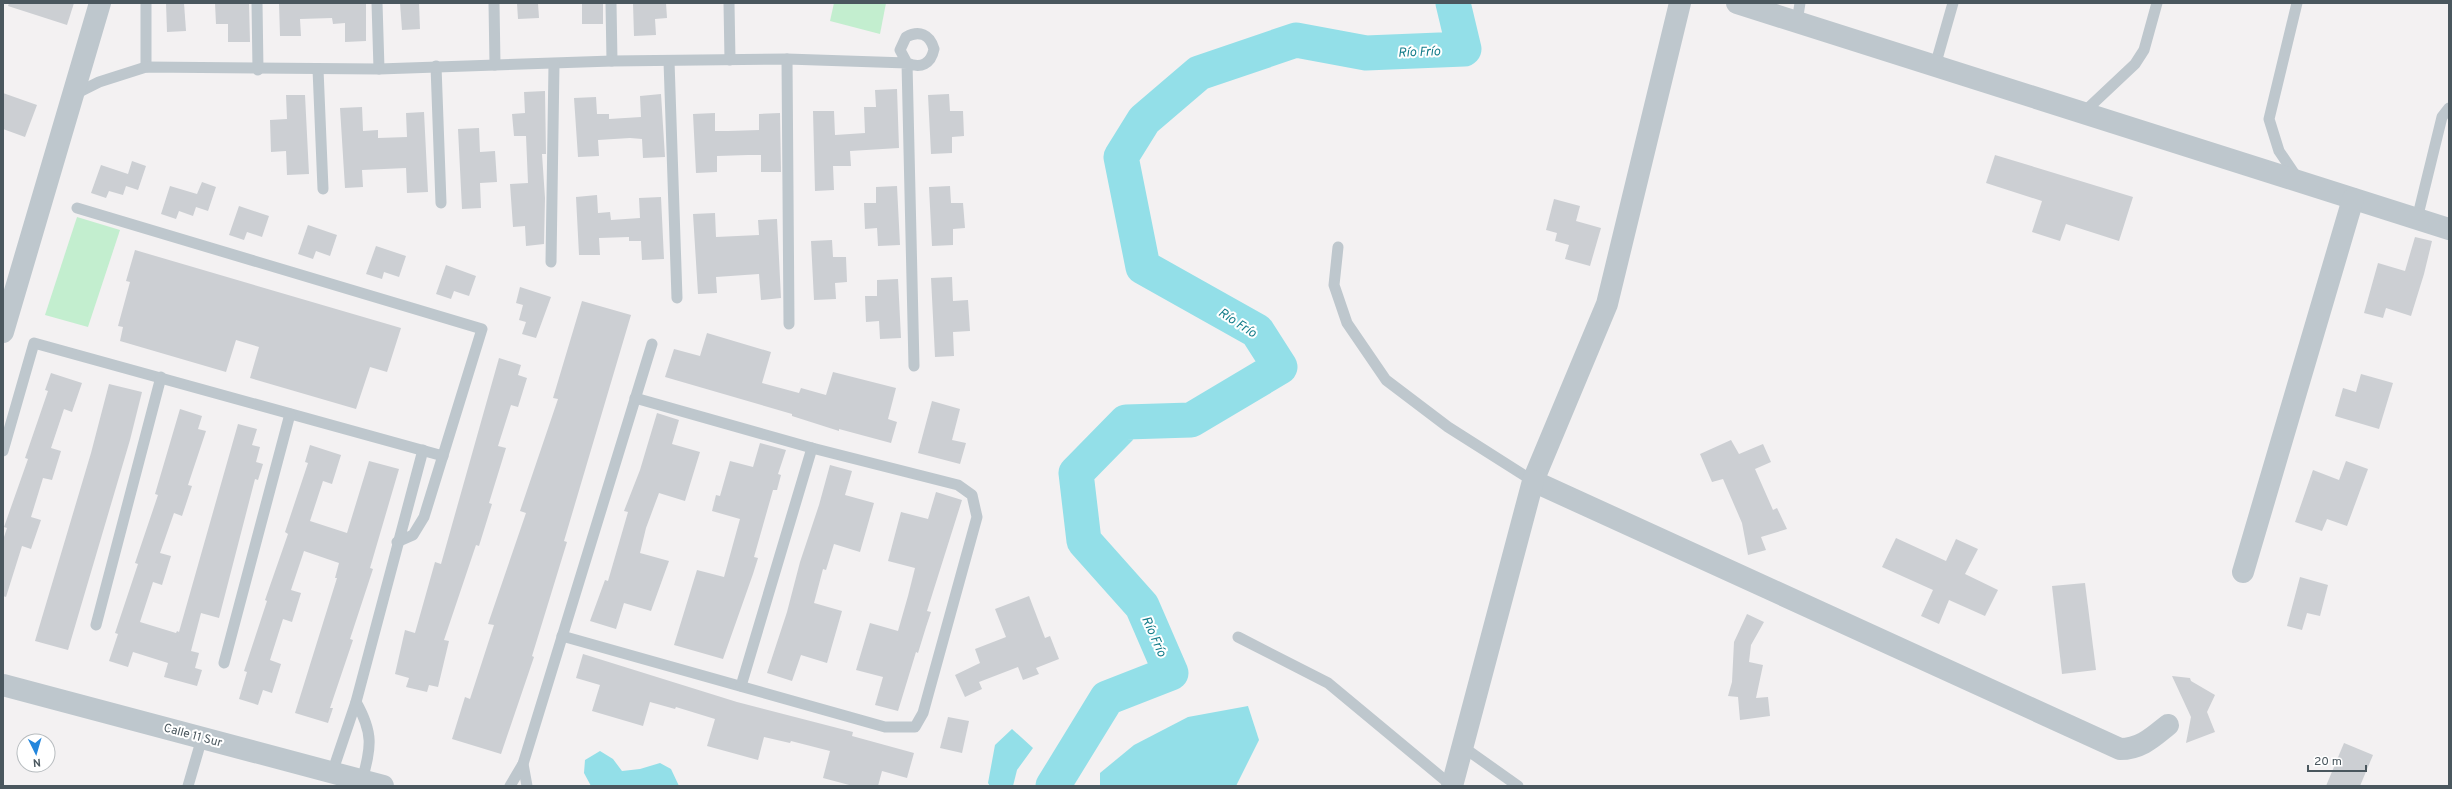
<svg xmlns="http://www.w3.org/2000/svg" width="2452" height="789" viewBox="0 0 2452 789" font-family="Overpass,sans-serif">
	<rect width="100%" height="100%" fill="#f3f1f2"/>
	<g fill="#c3eecf">
		<path d="M834,3H886L880,34L830,21Z"/>
		<path d="M77,217L120,230L88,327L45,315Z"/>
	</g>
	<g fill="#93dfe8">
		<path d="M1248,706L1259,740L1236,786H1100V773L1134,745L1188,717Z"/>
		<path d="M1012,729L1033,748L1017,770L1013,786H990L988,783L995,745Z"/>
		<path d="M600,751L613,759L622,771L640,769L660,763L671,769L679,786H591L584,773L585,760Z"/>
	</g>
	<g fill="none" stroke-linecap="round" stroke-linejoin="round">
		<path stroke="#93dfe8" stroke-width="35" d="M1053,786L1107,698L1171,673L1142,606L1084,541L1076,473L1126,422L1191,420L1280,367L1257,331L1143,267L1121,157L1144,120L1199,73L1296,40L1366,53L1464,49L1453,3"/>
	</g>
	<g fill="#cccfd3">
		<path d="M9,3H74L67,25L8,6Z"/>
		<path d="M166,3H184L186,31L167,32Z"/>
		<path d="M215,3H249L250,42H228V24H216Z"/>
		<path d="M279,3H366V41L345,42V23L333,24L332,18L300,19L301,36H280Z"/>
		<path d="M400,3H419L420,29L402,30Z"/>
		<path d="M517,3H538L539,18L518,19Z"/>
		<rect x="582" y="3" width="21" height="21"/>
		<path d="M633,3H666L667,18L655,19L656,35L634,36Z"/>
		<path d="M897,89L899,148L850,151L851,166H833L834,190L815,191L813,111H834L835,135L865,133L864,107H876L875,90Z"/>
		<path d="M545,91L546,154H542L545,198L544,244L526,246L525,226L513,227L510,184L528,183L526,136H514L512,114L525,113L524,92Z"/>
		<path d="M3,93L37,105L25,137L3,129Z"/>
		<path d="M661,94L665,157L643,158L642,139L630,138L598,140L599,156L578,157L574,98L596,97L597,114H609V119L641,117L640,96Z"/>
		<path d="M949,94L950,111H963L964,136L952,137V153L931,154L928,95Z"/>
		<path d="M286,95H305L309,174L287,175L286,151L271,152L270,120L287,119Z"/>
		<path d="M362,107L363,131L378,130V138L407,137L406,113L424,112L428,192L407,193L406,168L362,170L363,187L345,188L340,108Z"/>
		<path d="M715,113V131H728L759,130V114L780,113L781,172H761V155H748L717,156V172L696,173L693,114Z"/>
		<path d="M479,128L480,152L495,151L497,182L480,183L481,208L462,209L458,129Z"/>
		<path d="M1995,155L2133,197L2119,241L2066,224L2060,241L2032,232L2042,201L1986,183Z"/>
		<path d="M132,161L146,166L138,190L126,186L123,195L109,191L106,198L91,193L101,165L128,174Z"/>
		<path d="M202,182L216,187L208,211L196,207L193,216L179,211L176,219L161,214L170,186L197,194Z"/>
		<path d="M897,186L900,245L878,246L877,228L865,229L864,203H876V187Z"/>
		<path d="M950,186L951,203H963L965,228L953,229V245L932,246L929,187Z"/>
		<path d="M597,195L598,213L610,212L611,220L640,218L639,198L661,197L664,259L642,260L641,241H629V237L599,238L600,255H579L576,197Z"/>
		<path d="M1554,199L1580,206L1576,221L1601,228L1590,266L1565,259L1569,245L1555,241L1557,233L1546,230Z"/>
		<path d="M239,206L269,216L262,237L247,232L244,240L229,235Z"/>
		<path d="M715,213L716,237L759,235L758,220L777,219L781,298L761,300L759,274L716,277L717,293L698,294L693,214Z"/>
		<path d="M308,225L337,235L330,256L316,251L313,259L298,254Z"/>
		<path d="M2415,237L2432,241L2424,274L2411,316L2386,308L2383,318L2364,313L2378,263L2405,271Z"/>
		<path d="M832,240L833,257H846L847,282L835,283L836,299L814,300L811,241Z"/>
		<path d="M376,246L406,256L399,277L384,272L382,279L366,274Z"/>
		<path d="M135,250L401,328L387,372L370,367L356,409L250,378L259,347L236,340L226,372L120,341L123,327L118,326L130,282L126,281Z"/>
		<path d="M446,265L476,276L469,296L454,291L451,299L436,294Z"/>
		<path d="M952,277L953,301L968,300L970,331L953,332L954,356L935,357L931,278Z"/>
		<path d="M898,279L901,338L880,339L879,321L866,322L865,296H877V280Z"/>
		<path d="M520,287L551,297L536,338L522,334L526,322L519,320L523,305L516,303Z"/>
		<path d="M582,301L631,315L564,541L567,542L532,656L534,657L501,754L452,739L465,697L470,699L494,625L488,624L526,513L520,511L558,399L553,398Z"/>
		<path d="M707,333L771,352L762,383L799,393L801,388L826,395L833,372L896,388L888,419L897,422L891,443L839,429V431L792,416V414L665,377L674,349L700,356Z"/>
		<path d="M499,358L521,365L518,375L527,378L518,407L511,405L498,446L506,448L489,503L492,504L479,546L476,545L444,640L449,641L438,687L429,685L427,692L406,687L409,678L395,674L405,630L415,633L435,562L441,564Z"/>
		<path d="M51,373L82,383L72,412L64,409L51,448L61,451L52,480L43,478L31,517L41,520L31,549L22,546L6,597L3,596V540L7,528L4,527L28,459L25,458L48,391L45,390Z"/>
		<path d="M2361,374L2393,383L2379,429L2335,416L2343,388L2356,392Z"/>
		<path d="M109,384L142,392L130,440L68,650L35,641L91,453Z"/>
		<path d="M932,401L960,409L952,440L966,443L960,464L918,453Z"/>
		<path d="M180,409L202,416L198,429L206,431L188,485L192,486L182,516L174,513L160,553L171,556L162,585L153,582L140,622L176,633L177,631L179,632L238,424L257,429L252,445L260,447L256,462L263,464L258,480L255,479L219,618L201,613L191,651L199,653L195,668L202,670L197,686L164,677L168,663L133,652L128,667L109,661L118,634L115,633L138,564L135,563L158,495L155,494Z"/>
		<path d="M657,413L679,420L672,444L700,452L685,501L659,493L646,528L640,553L669,561L651,611L624,603L616,629L590,621L605,580L608,581L628,512L624,511L640,470Z"/>
		<path d="M1731,440L1739,454L1763,444L1771,462L1755,469L1773,510L1777,508L1787,529L1761,537L1766,550L1748,555L1742,523L1723,479L1712,482L1700,454Z"/>
		<path d="M760,443L786,450L778,474L781,475L777,490H773L754,557L758,558L753,574L723,659L674,645L697,570L724,577L740,519L712,511L716,495L720,496L730,461L753,467Z"/>
		<path d="M310,445L341,455L332,484L323,481L310,521L347,533L369,461L399,469L370,568L373,569L350,639L353,640L330,708H333L328,723L295,713L337,578H335L339,563L304,551L291,590L301,593L292,622L283,619L270,660L281,664L272,693L263,690L258,705L239,699L247,672L244,671L267,601L265,600L288,534L285,532L308,463L305,462Z"/>
		<path d="M2346,461L2368,469L2347,526L2327,519L2322,531L2295,522L2313,470L2339,480Z"/>
		<path d="M830,465L852,471L845,495L874,503L860,552L834,544L826,570L823,569L814,603L842,611L827,663L801,655L792,681L767,673L787,612L800,562L819,505Z"/>
		<path d="M936,492L962,500L927,611L931,612L926,627L918,653L916,652L898,711L875,705L883,677L856,670L870,623L898,631L908,596L915,568L888,561L901,512L928,519Z"/>
		<path d="M1896,538L1946,561L1956,539L1978,549L1965,574L1998,590L1985,616L1949,600L1939,624L1921,616L1933,590L1882,567Z"/>
		<path d="M2300,577L2328,585L2320,616L2307,613L2302,630L2287,626Z"/>
		<path d="M2085,583L2096,670L2062,674L2052,586Z"/>
		<path d="M1029,596L1045,638L1050,636L1059,659L1036,668L1039,674L1023,680L1018,667L979,682L982,689L965,697L955,675L980,663L975,649L1006,637L995,609Z"/>
		<path d="M1747,614L1764,622L1751,645L1749,662L1763,665L1756,698L1768,697L1770,716L1740,720L1738,697L1728,696L1732,682L1734,642Z"/>
		<path d="M583,654L737,702L853,732L852,736L914,753L907,778L882,771L878,786H853L823,778L830,751L791,741L790,743L764,737L758,760L707,746L715,719L676,707L675,709L650,702L643,726L592,711L600,685L576,678Z"/>
		<path d="M2172,676L2190,678L2191,681L2215,695L2207,712L2215,732L2186,743L2191,717Z"/>
		<path d="M948,717L969,721L962,753L940,748Z"/>
		<path d="M2344,743L2373,755L2360,786H2326Z"/>
	</g>
	<g fill="none" stroke-linecap="round" stroke-linejoin="round">
		<g stroke="#bec7cd" stroke-width="11">
			<path d="M257,3L258,70"/>
			<path d="M377,3L379,69"/>
			<path d="M494,3L495,65"/>
			<path d="M611,3L612,61"/>
			<path d="M729,3L730,60"/>
			<path d="M2297,3L2269,119L2279,151L2298,179"/>
			<path d="M1797,22L1800,3"/>
			<path d="M787,59L789,324"/>
			<path d="M669,61L677,298"/>
			<path d="M436,66L441,203"/>
			<path d="M1935,66L1953,3"/>
			<path d="M146,67V3"/>
			<path d="M318,69L323,189"/>
			<path d="M73,95L99,82L146,67L379,69L612,61L787,59L907,63C921,69 931,64 934,49C930,34 919,30 906,37L900,50L907,63L914,366"/>
			<path d="M2084,112L2135,64L2144,50L2157,3"/>
			<path d="M77,208L482,329L424,517L413,535L397,542"/>
			<path d="M2417,219L2442,117L2449,108"/>
			<path d="M1338,247L1334,285L1347,323L1386,380L1448,427L1533,481"/>
			<path d="M551,262L554,64"/>
			<path d="M3,451L34,343L443,456"/>
			<path d="M96,625L161,377"/>
			<path d="M562,636L885,727H915L923,713L977,517L972,495L958,485L812,448L635,398"/>
			<path d="M1238,637L1328,683L1452,786"/>
			<path d="M224,663L290,414"/>
			<path d="M741,686L812,448"/>
			<path d="M356,702C374,734 371,746 362,781"/>
			<path d="M1463,747L1518,786"/>
			<path d="M523,764L527,786"/>
			<path d="M332,773L356,702L423,450"/>
			<path d="M188,786L202,738"/>
			<path d="M510,786L523,764L652,344"/>
		</g>
		<g stroke="#bec7cd" stroke-width="22">
			<path d="M1680,3L1607,304L1533,481L2120,749C2141,749 2153,737 2168,725"/>
			<path d="M1737,3L2449,229"/>
			<path d="M3,332L100,3"/>
			<path d="M2243,572L2353,199"/>
			<path d="M3,685L383,786"/>
			<path d="M1452,786L1533,481"/>
		</g>
	</g>
	<g text-anchor="middle" stroke-width="4" stroke-linejoin="round" paint-order="stroke">
		<g font-size="12" fill="#4a575e" stroke="#fff">
			<text transform="translate(193 735) rotate(15)" y="4">Calle 11 Sur</text>
		</g>
		<g font-size="13" font-style="italic" fill="#137c89" stroke="#fff">
			<text transform="translate(1419 51) rotate(-2)" y="5">Río Frío</text>
			<text transform="translate(1238 322) rotate(33)" y="5">Río Frío</text>
			<text transform="translate(1155 636) rotate(66)" y="5">Río Frío</text>
		</g>
	</g>
	<rect width="2452" height="789" fill="none" stroke="#4a575e" stroke-width="8"/>
	<g transform="translate(36 753) rotate(175)"><circle r="19" fill="#ffffff" stroke="#b7bcbf"/>
	<path d="M0-3L7 15L0 10L-7 15Z" fill="#2386dc"/>
	<text y="-6" font-size="11" font-weight="bold" text-anchor="middle" fill="#4a575e">N</text>
	</g>
	<path d="M2308 765v6h58v-6" fill="none" stroke="#4a575e" stroke-width="2"/>
	<text x="2314" y="765" font-size="12" fill="#4a575e" stroke="#ffffff" stroke-width="3" paint-order="stroke">20 m</text>
</svg>
